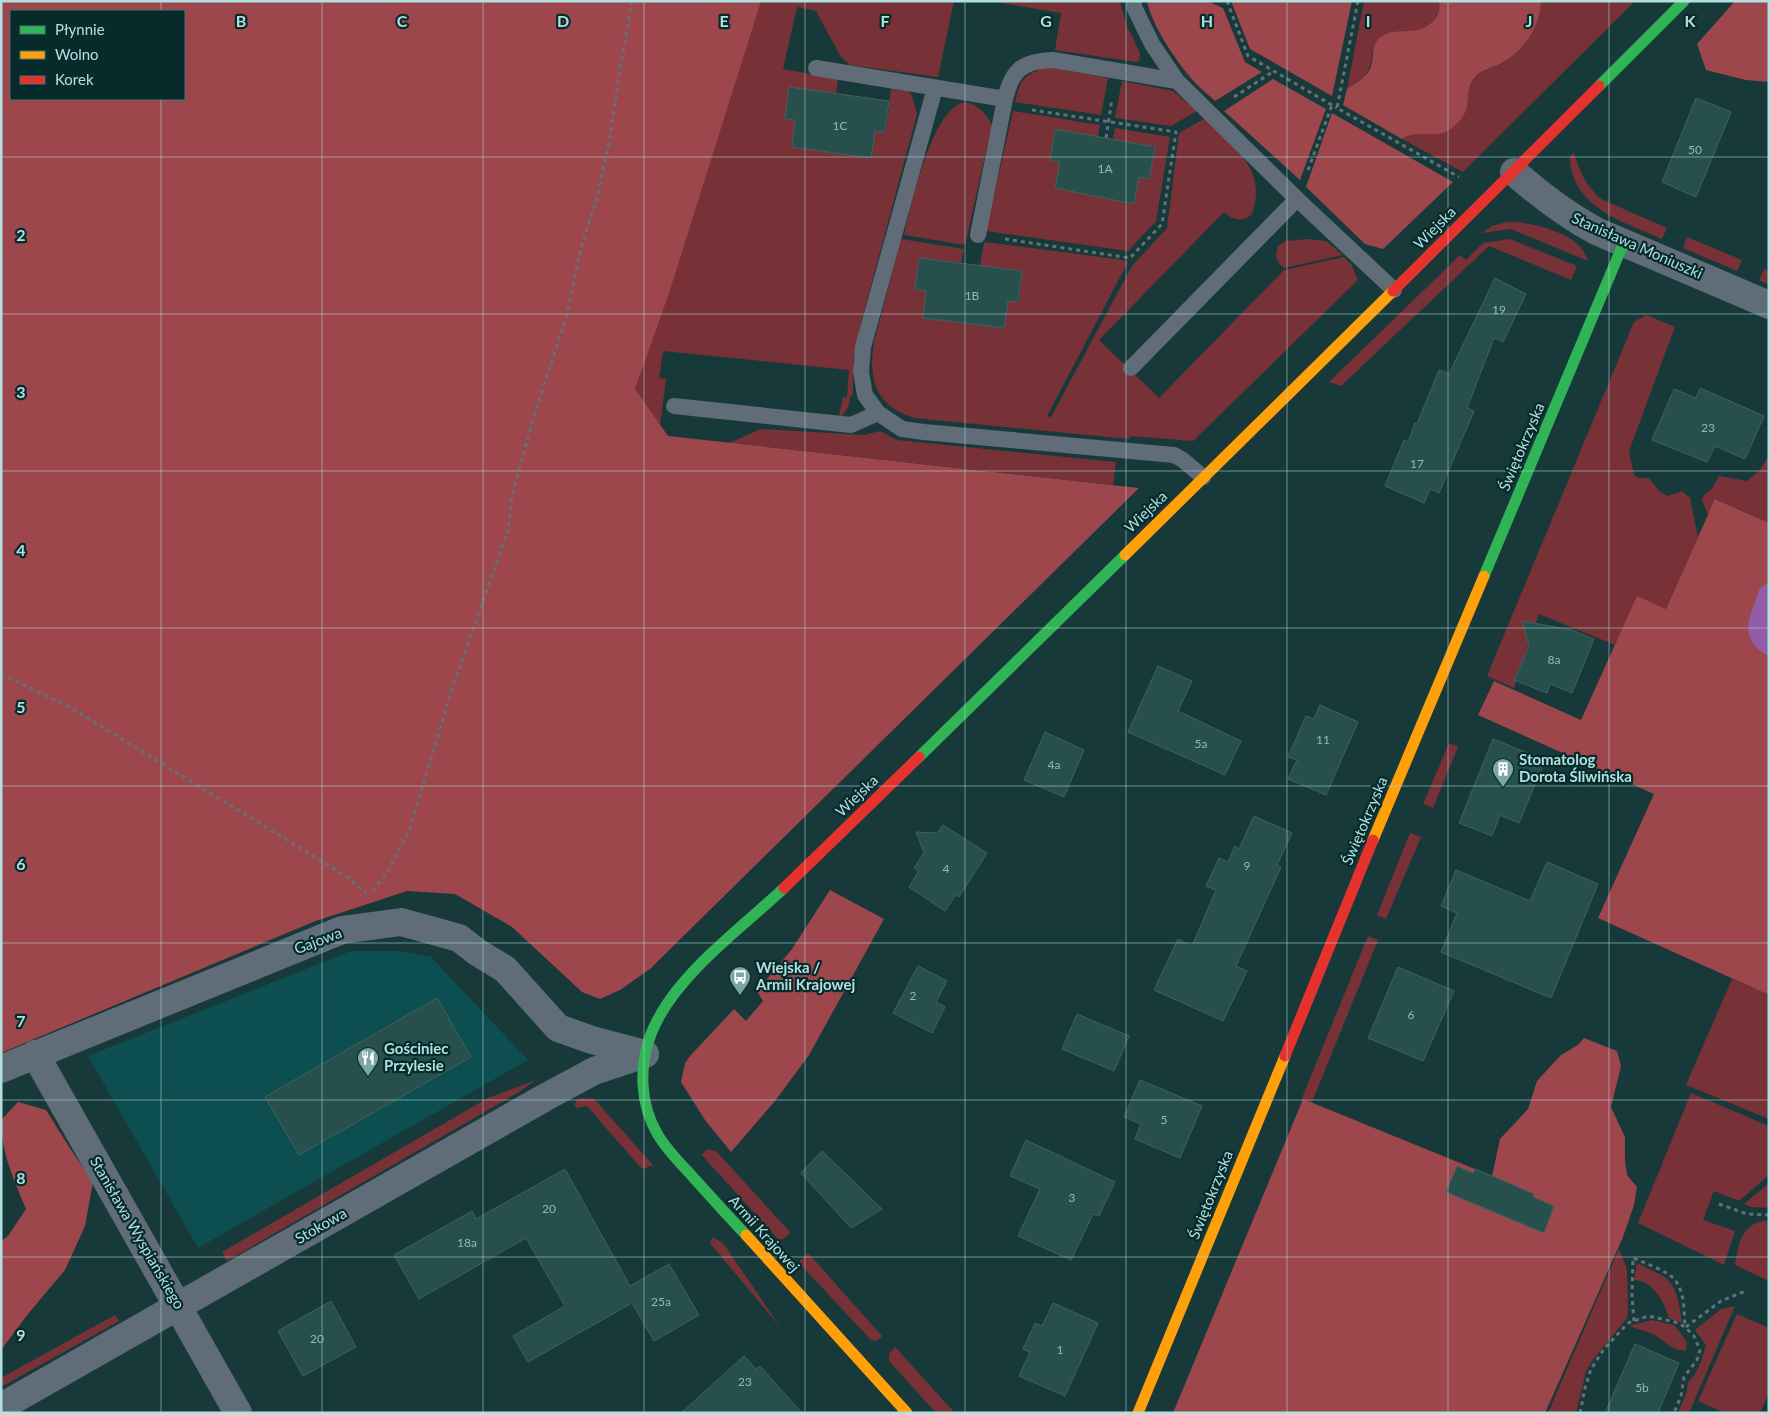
<svg xmlns="http://www.w3.org/2000/svg" width="1770" height="1414" viewBox="0 0 1770 1414" font-family="Lato,sans-serif">
	<rect width="100%" height="100%" fill="#17393a"/>
	<path fill="#0d4f50" d="M351,951H401L431,957L528,1060L198,1248L88,1056Z"/>
	<g fill="#793138">
		<path d="M755,1H954L938,77L850,65L841,57L816,11L797,7L783,69L838,79L836,94L789,88L785,118L795,120L792,147L871,158L875,131L886,132L891,89L908,91L912,96L917,114L861,323L853,361V394L850,397L849,405L842,417L839,416L843,397L847,398L849,370L663,351L659,378L666,379L660,426L635,390Z"/>
		<path d="M990,1H1120L1126,24L1140,53L1139,61L1136,62L1055,50L1061,13Z"/>
		<path d="M1364,1H1439C1441,16 1429,30 1414,32C1410,32 1406,31 1402,32C1393,35 1380,47 1372,52C1372,71 1363,80 1347,89Z"/>
		<path d="M1541,1H1635L1463,172L1402,139L1408,135L1420,133L1467,108C1467,98 1468,86 1474,78C1481,70 1492,68 1501,64C1523,52 1541,26 1541,1Z"/>
		<path d="M1045,67L1108,78L1101,115L1015,102C1021,78 1022,77 1045,67Z"/>
		<path d="M1122,81L1173,91L1197,111L1171,126L1115,118Z"/>
		<path d="M966,102C978,105 986,114 992,125L965,245L904,235C910,207 933,104 966,102Z"/>
		<path d="M1013,111L1100,125L1098,137L1055,129L1050,160L1060,162L1055,188L1134,203L1139,177L1149,178L1155,148L1113,139L1115,128L1170,137L1156,221L1128,251L986,231Z"/>
		<path d="M1204,119C1233,147 1268,168 1252,214C1242,223 1233,220 1224,212L1099,340L1159,398L1284,270L1344,257L1351,264L1358,280L1193,441L1130,436L1129,439L914,418C875,405 868,380 874,342L901,239L964,249L961,263L919,258L915,289L926,291L923,318L1004,328L1008,301L1019,302L1022,271L980,266L984,242L1124,260L1128,262L1047,416L1051,417L1132,266L1167,228L1179,133Z"/>
		<path d="M1574,153C1579,171 1587,187 1601,199L1667,228L1662,239C1624,222 1570,207 1570,156Z"/>
		<path d="M1507,222C1526,221 1560,230 1575,242C1581,247 1586,254 1588,261L1511,229L1482,233L1492,226Z"/>
		<path d="M1687,237L1742,260L1737,271L1683,248Z"/>
		<path d="M1308,239L1326,241L1343,255L1284,268C1276,262 1274,253 1279,245L1286,241Z"/>
		<path d="M1510,239L1577,266L1571,280L1489,246L1341,386L1329,382L1460,255L1466,260L1483,243Z"/>
		<path d="M1764,269L1769,271V285L1759,280Z"/>
		<path d="M1646,315L1675,327L1629,451L1634,475L1639,478H1649L1659,491L1668,496L1682,491L1690,498L1698,537L1666,609L1637,597L1615,645L1539,614L1514,688L1487,676L1634,322Z"/>
		<path d="M761,429L864,435L880,431L897,440L1116,462L1113,485L729,443Z"/>
		<path d="M1769,455V523L1716,499L1708,515L1702,500L1703,496L1712,489L1719,476L1747,481L1760,470Z"/>
		<path d="M1449,743L1458,747L1433,808L1423,804Z"/>
		<path d="M1410,833L1421,837L1386,919L1377,915Z"/>
		<path d="M1368,936L1378,940L1312,1102L1302,1098Z"/>
		<path d="M1732,979L1769,995V1119L1686,1085Z"/>
		<path d="M536,1080L519,1092L227,1261L222,1252L488,1098Z"/>
		<path d="M1691,1093L1769,1126V1175L1739,1201L1714,1191L1703,1220L1735,1231L1724,1265L1638,1223Z"/>
		<path d="M584,1098L594,1099L653,1165L643,1169L640,1167L587,1106L578,1108L574,1106L577,1099Z"/>
		<path d="M710,1149L717,1152L789,1231L790,1234L781,1240L778,1239L708,1162L702,1155L705,1151Z"/>
		<path d="M1769,1183V1208L1752,1207L1744,1204Z"/>
		<path d="M1769,1220V1281L1735,1265C1739,1242 1741,1223 1769,1220Z"/>
		<path d="M713,1237L723,1243L781,1328L710,1243Z"/>
		<path d="M1619,1249L1627,1269L1628,1309L1627,1318L1592,1361L1586,1372L1576,1413H1548Z"/>
		<path d="M808,1253L882,1336L877,1341L871,1340L800,1264V1261Z"/>
		<path d="M1637,1263C1646,1268 1657,1272 1666,1278C1678,1288 1680,1309 1682,1323L1669,1318C1664,1302 1653,1280 1634,1280Z"/>
		<path d="M1735,1306L1689,1413H1678L1687,1391L1688,1382C1699,1372 1702,1359 1706,1345L1695,1330L1721,1309Z"/>
		<path d="M1737,1314L1769,1328V1393L1760,1413H1720V1411L1698,1401Z"/>
		<path d="M115,1315L119,1321L1,1387V1378Z"/>
		<path d="M1652,1320L1674,1325L1687,1342L1686,1351C1667,1349 1667,1341 1653,1334C1646,1331 1637,1329 1629,1326Z"/>
		<path d="M895,1347L955,1413H936L889,1361V1354Z"/>
	</g>
	<g fill="#9d464c" fill-rule="evenodd">
		<path d="M1,1H761L670,290L635,389L668,436L1139,488L650,969L620,990L600,999L582,992L512,927L455,894L407,891L313,922L1,1053ZM184,11V99H11V11Z"/>
		<path d="M1147,1H1207L1223,8L1245,62L1262,72L1215,101C1207,93 1197,86 1190,77C1174,57 1152,26 1147,1Z"/>
		<path d="M1231,1H1352L1332,96L1250,49Z"/>
		<path d="M1439,1H1541C1541,26 1523,52 1502,63C1493,68 1482,69 1475,77C1467,85 1469,96 1467,106C1466,115 1457,125 1449,130C1434,140 1417,128 1402,139L1343,105L1347,89C1355,84 1365,78 1370,69C1375,58 1370,45 1381,37C1398,25 1419,39 1435,19C1439,13 1440,8 1439,1Z"/>
		<path d="M1735,1H1769V82L1746,80L1706,70L1697,44Z"/>
		<path d="M1273,79L1326,109L1300,180L1224,111Z"/>
		<path d="M1332,113L1453,182L1383,249L1365,244L1306,187Z"/>
		<path d="M1715,499L1769,523V995L1598,918L1654,794L1478,715L1494,681L1581,720L1637,596L1666,609Z"/>
		<path d="M830,890L884,919L809,1055L775,1101L731,1152L705,1120L681,1082L685,1063L690,1056L734,1009L746,1021L763,1001L757,991L792,949Z"/>
		<path d="M1584,1038L1617,1051L1621,1066L1611,1107L1625,1137V1161L1627,1175L1637,1187L1634,1205L1623,1237L1545,1413H1173L1303,1099L1492,1176L1500,1139L1528,1109L1537,1081L1561,1055L1578,1045Z"/>
		<path d="M18,1102L46,1110L71,1150L93,1182L85,1226L65,1270L28,1314L1,1350V1241L8,1236L26,1209C14,1180 1,1152 1,1120Z"/>
	</g>
	<path fill="#935ca6" d="M1766,584H1769V657C1765,653 1759,651 1756,647C1739,628 1755,609 1759,589Z"/>
	<g fill="#274f4c" stroke="#40625f">
		<path d="M789,87L889,101L885,132L875,131L871,158L792,147L795,120L785,119Z"/>
		<path d="M1696,98L1731,112L1696,197L1662,182Z"/>
		<path d="M1055,129L1155,147L1149,179L1139,177L1134,204L1055,188L1060,162L1050,160Z"/>
		<path d="M919,258L1022,271L1018,302L1008,301L1004,328L923,318L926,291L915,289Z"/>
		<path d="M1495,278L1526,294L1503,342L1494,338L1467,408L1474,411L1439,493L1430,489L1424,503L1385,486L1404,440L1408,442L1415,423L1417,424L1439,370L1449,374Z"/>
		<path d="M1700,388L1764,416L1745,459L1715,446L1707,462L1652,440L1674,389L1696,398Z"/>
		<path d="M1522,621L1572,630L1594,639L1572,693L1550,684L1547,693L1514,680L1529,646Z"/>
		<path d="M1158,666L1192,681L1178,711L1241,741L1225,775L1128,732Z"/>
		<path d="M1320,705L1358,722L1326,795L1288,779L1297,760L1288,757L1306,716L1314,719Z"/>
		<path d="M1045,732L1084,750L1064,797L1024,780Z"/>
		<path d="M1493,739L1545,760L1519,823L1500,815L1492,836L1459,823Z"/>
		<path d="M1254,816L1292,833L1277,865L1281,867L1236,966L1247,971L1223,1021L1154,990L1178,939L1192,946L1216,890L1206,886L1219,858L1228,862L1235,846L1239,849Z"/>
		<path d="M943,825L987,853L959,897L956,895L945,911L909,887L919,871L914,868L924,853L916,832L937,833Z"/>
		<path d="M1547,862L1598,884L1551,998L1441,952L1457,913L1441,906L1456,870L1530,901Z"/>
		<path d="M918,966L947,981L936,1002L945,1007L932,1033L893,1013Z"/>
		<path d="M1398,967L1454,991L1423,1061L1368,1038Z"/>
		<path d="M437,998L471,1057L299,1155L265,1097Z"/>
		<path d="M1077,1014L1129,1036L1114,1071L1062,1049Z"/>
		<path d="M1140,1080L1202,1106L1180,1158L1135,1139L1141,1124L1124,1117Z"/>
		<path d="M1026,1140L1115,1182L1099,1216L1093,1214L1071,1260L1018,1236L1040,1189L1010,1176Z"/>
		<path d="M822,1151L882,1209L851,1228L801,1173Z"/>
		<path d="M1457,1166L1473,1173L1475,1169L1492,1176L1534,1194L1533,1197L1554,1206L1544,1233L1446,1192Z"/>
		<path d="M565,1169L630,1286L669,1264L699,1315L654,1341L632,1303L528,1362L513,1336L565,1306L526,1238L419,1299L394,1255L472,1211L476,1219Z"/>
		<path d="M331,1301L356,1347L303,1376L278,1331Z"/>
		<path d="M1053,1303L1098,1323L1065,1396L1019,1376L1030,1352L1023,1349L1035,1323L1042,1326Z"/>
		<path d="M1635,1344L1679,1363L1658,1413H1605Z"/>
		<path d="M744,1356L756,1369L760,1366L802,1413H681Z"/>
	</g>
	<g fill="none" stroke-linecap="round" stroke-linejoin="round">
		<g stroke="#627178" stroke-width="3" stroke-dasharray="4 4" stroke-linecap="butt">
			<path d="M1227,1L1248,56L1337,108"/>
			<path d="M1358,1L1337,108L1459,177"/>
			<path d="M1234,97L1274,71"/>
			<path d="M1106,138L1112,99"/>
			<path d="M1308,170L1332,105"/>
			<path d="M1005,239L1130,258L1162,224L1176,132L1032,110"/>
			<path d="M1,674L71,708L346,876L366,893"/>
			<path d="M373,891L387,873L409,831L452,689L508,530L512,495L536,409L566,318L581,248L597,198L610,137L618,81L632,1"/>
			<path d="M1719,1204L1747,1214L1769,1215"/>
			<path d="M1634,1321L1632,1296L1633,1258C1645,1263 1668,1271 1675,1280C1685,1292 1684,1313 1685,1327"/>
			<path d="M1686,1327L1721,1301L1746,1291"/>
			<path d="M1580,1413L1585,1388L1591,1369L1604,1349L1628,1323L1648,1316L1675,1322L1685,1327L1694,1336L1700,1350L1697,1360L1684,1377L1681,1396L1674,1413"/>
		</g>
		<g stroke="#606c77" stroke-width="16">
			<path d="M1134,1V7L1152,44L1177,81"/>
			<path d="M816,68L1005,99"/>
			<path d="M935,88L863,347L861,372L865,395L878,413L902,429L924,432L1174,455L1183,460L1203,477"/>
			<path d="M978,235L1005,99C1012,70 1022,61 1053,60L1177,81L1297,199L1394,290"/>
			<path d="M1131,368L1297,199"/>
			<path d="M674,406L851,425L878,413"/>
		</g>
		<g stroke="#606c77" stroke-width="28">
			<path d="M1514,172C1540,195 1565,214 1596,231L1769,305"/>
			<path d="M35,1054L238,1413"/>
			<path d="M1,1069L342,930L401,922L459,938L477,952L505,969L558,1028L592,1040L645,1054"/>
			<path d="M1,1407L544,1098L594,1071L645,1054"/>
		</g>
		<g stroke="#30b455" stroke-width="11">
			<path d="M1599,86L1684,1"/>
			<path d="M1484,576L1624,242"/>
			<path d="M919,757L1125,555"/>
			<path d="M746,1235C728,1216 710,1196 692,1176C680,1163 667,1150 658,1135C649,1120 644,1102 643,1085C642,1062 647,1039 658,1019C684,969 744,926 784,888"/>
		</g>
		<g stroke="#ff9f0a" stroke-width="11">
			<path d="M1125,555L1393,291"/>
			<path d="M1373,840L1484,576"/>
			<path d="M746,1235L907,1413"/>
			<path d="M1138,1413L1285,1056"/>
		</g>
		<g stroke="#e5322d" stroke-width="11">
			<path d="M1393,291L1599,86"/>
			<path d="M784,888L919,757"/>
			<path d="M1285,1056L1373,840"/>
		</g>
	</g>
	<path fill="none" stroke="#b1e0e1" stroke-width="1" stroke-opacity="0.55" d="M161,1V11M322,1V1413M483,1V1413M644,1V1413M805,1V1413M965,1V1413M1126,1V1413M1287,1V1413M1448,1V1413M1609,1V1413M161,99V1413M1,157H1769M1,314H1769M1,471H1769M1,628H1769M1,786H1769M1,943H1769M1,1100H1769M1,1257H1769"/>
	<defs>
		<g id="building-pin" transform="scale(1.125)"><path d="M0 17L-7.5 6A9.5 9.5 0 1 1 7.5 6Z" fill="#7ba6a7" stroke="#072a2b"/><path d="M-4-6H4V6H1V3H-1V6H-4ZM-2.5-4.3h1.7v1.8h-1.7ZM.8-4.3h1.7v1.8H.8ZM-2.5-1h1.7V.8h-1.7ZM.8-1h1.7V.8H.8Z" fill="#fff"/></g>
		<g id="bus-pin" transform="scale(1.125)"><path d="M0 17L-7.5 6A9.5 9.5 0 1 1 7.5 6Z" fill="#7ba6a7" stroke="#072a2b"/><path d="M-5-6H5V4H4V6H2V4H-2V6H-4V4H-5ZM-3.5-4V0h7V-4ZM-3.5 1.2v1.5H-2V1.2ZM2 1.2v1.5H3.5V1.2Z" fill="#fff"/></g>
		<g id="restaurant-pin" transform="scale(1.125)"><path d="M0 17L-7.5 6A9.5 9.5 0 1 1 7.5 6Z" fill="#7ba6a7" stroke="#072a2b"/><path d="M-5-6h1v4h1v-4h1v4h1v-4h1v5L-1.5 .5V6h-2V.5L-5-1ZM5-6V6H3V1.5H1.5Q1.5-4 5-6Z" fill="#fff"/></g>
	</defs>
	<g fill-rule="evenodd">
		<use href="#building-pin" x="1503" y="769"/>
		<use href="#bus-pin" x="740" y="977"/>
		<use href="#restaurant-pin" x="368" y="1058"/>
	</g>
	<g text-anchor="middle" stroke-width="4.5" stroke-linejoin="round" paint-order="stroke">
		<g font-size="12" fill="#8ebcbc">
			<text x="840" y="130">1C</text>
			<text x="1695" y="154">50</text>
			<text x="1105" y="173">1A</text>
			<text x="972" y="300">1B</text>
			<text x="1499" y="314">19</text>
			<text x="1708" y="432">23</text>
			<text x="1417" y="468">17</text>
			<text x="1554" y="664">8a</text>
			<text x="1323" y="744">11</text>
			<text x="1201" y="748">5a</text>
			<text x="1054" y="769">4a</text>
			<text x="1247" y="870">9</text>
			<text x="946" y="873">4</text>
			<text x="913" y="1000">2</text>
			<text x="1411" y="1019">6</text>
			<text x="1164" y="1124">5</text>
			<text x="1072" y="1202">3</text>
			<text x="549" y="1213">20</text>
			<text x="467" y="1247">18a</text>
			<text x="661" y="1306">25a</text>
			<text x="317" y="1343">20</text>
			<text x="1060" y="1354">1</text>
			<text x="745" y="1386">23</text>
			<text x="1642" y="1392">5b</text>
		</g>
		<g font-size="15" fill="#b1e0e1" stroke="#072a2b">
			<text transform="translate(1435 228) rotate(-45)" y="5">Wiejska</text>
			<text transform="translate(1637 246) rotate(24)" y="5">Stanisława Moniuszki</text>
			<text transform="translate(1522 447) rotate(-67)" y="5">Świętokrzyska</text>
			<text transform="translate(1146 512) rotate(-44)" y="5">Wiejska</text>
			<text transform="translate(857 796) rotate(-44)" y="5">Wiejska</text>
			<text transform="translate(1365 821) rotate(-67)" y="5">Świętokrzyska</text>
			<text transform="translate(318 941) rotate(-21)" y="5">Gajowa</text>
			<text transform="translate(1211 1195) rotate(-68)" y="5">Świętokrzyska</text>
			<text transform="translate(321 1226) rotate(-30)" y="5">Stokowa</text>
			<text transform="translate(137 1233) rotate(60)" y="5">Stanisława Wyspiańskiego</text>
			<text transform="translate(764 1234) rotate(48)" y="5">Armii Krajowej</text>
		</g>
		<g font-size="15" font-weight="bold" fill="#b1e0e1" stroke="#072a2b" text-anchor="start">
			<text x="1519" y="765">Stomatolog<tspan x="1519" dy="17">Dorota Śliwińska</tspan></text>
			<text x="756" y="973">Wiejska /<tspan x="756" dy="17">Armii Krajowej</tspan></text>
			<text x="384" y="1054">Gościniec<tspan x="384" dy="17">Przylesie</tspan></text>
		</g>
	</g>
	<g font-size="16" text-anchor="middle" font-weight="bold" fill="#b1e0e1" stroke="#072a2b" stroke-width="4.5" stroke-linejoin="round" paint-order="stroke">
		<text x="241" y="27">B</text>
		<text x="402" y="27">C</text>
		<text x="563" y="27">D</text>
		<text x="724" y="27">E</text>
		<text x="885" y="27">F</text>
		<text x="1046" y="27">G</text>
		<text x="1207" y="27">H</text>
		<text x="1368" y="27">I</text>
		<text x="1529" y="27">J</text>
		<text x="1690" y="27">K</text>
		<text x="21" y="241">2</text>
		<text x="21" y="398">3</text>
		<text x="21" y="556">4</text>
		<text x="21" y="713">5</text>
		<text x="21" y="870">6</text>
		<text x="21" y="1027">7</text>
		<text x="21" y="1184">8</text>
		<text x="21" y="1341">9</text>
	</g>
	<rect width="1770" height="1414" fill="none" stroke="#b1e0e1" stroke-width="5"/>
	<rect x="10" y="10" width="175" height="90" fill="#072a2b" stroke="#4b7374"/>
	<rect x="20" y="26" width="25" height="8" fill="#30b455" stroke="#4b7374"/>
	<text x="55" y="35" font-size="15" fill="#b1e0e1">Płynnie</text>
	<rect x="20" y="51" width="25" height="8" fill="#ff9f0a" stroke="#4b7374"/>
	<text x="55" y="60" font-size="15" fill="#b1e0e1">Wolno</text>
	<rect x="20" y="76" width="25" height="8" fill="#e5322d" stroke="#4b7374"/>
	<text x="55" y="85" font-size="15" fill="#b1e0e1">Korek</text>
</svg>
